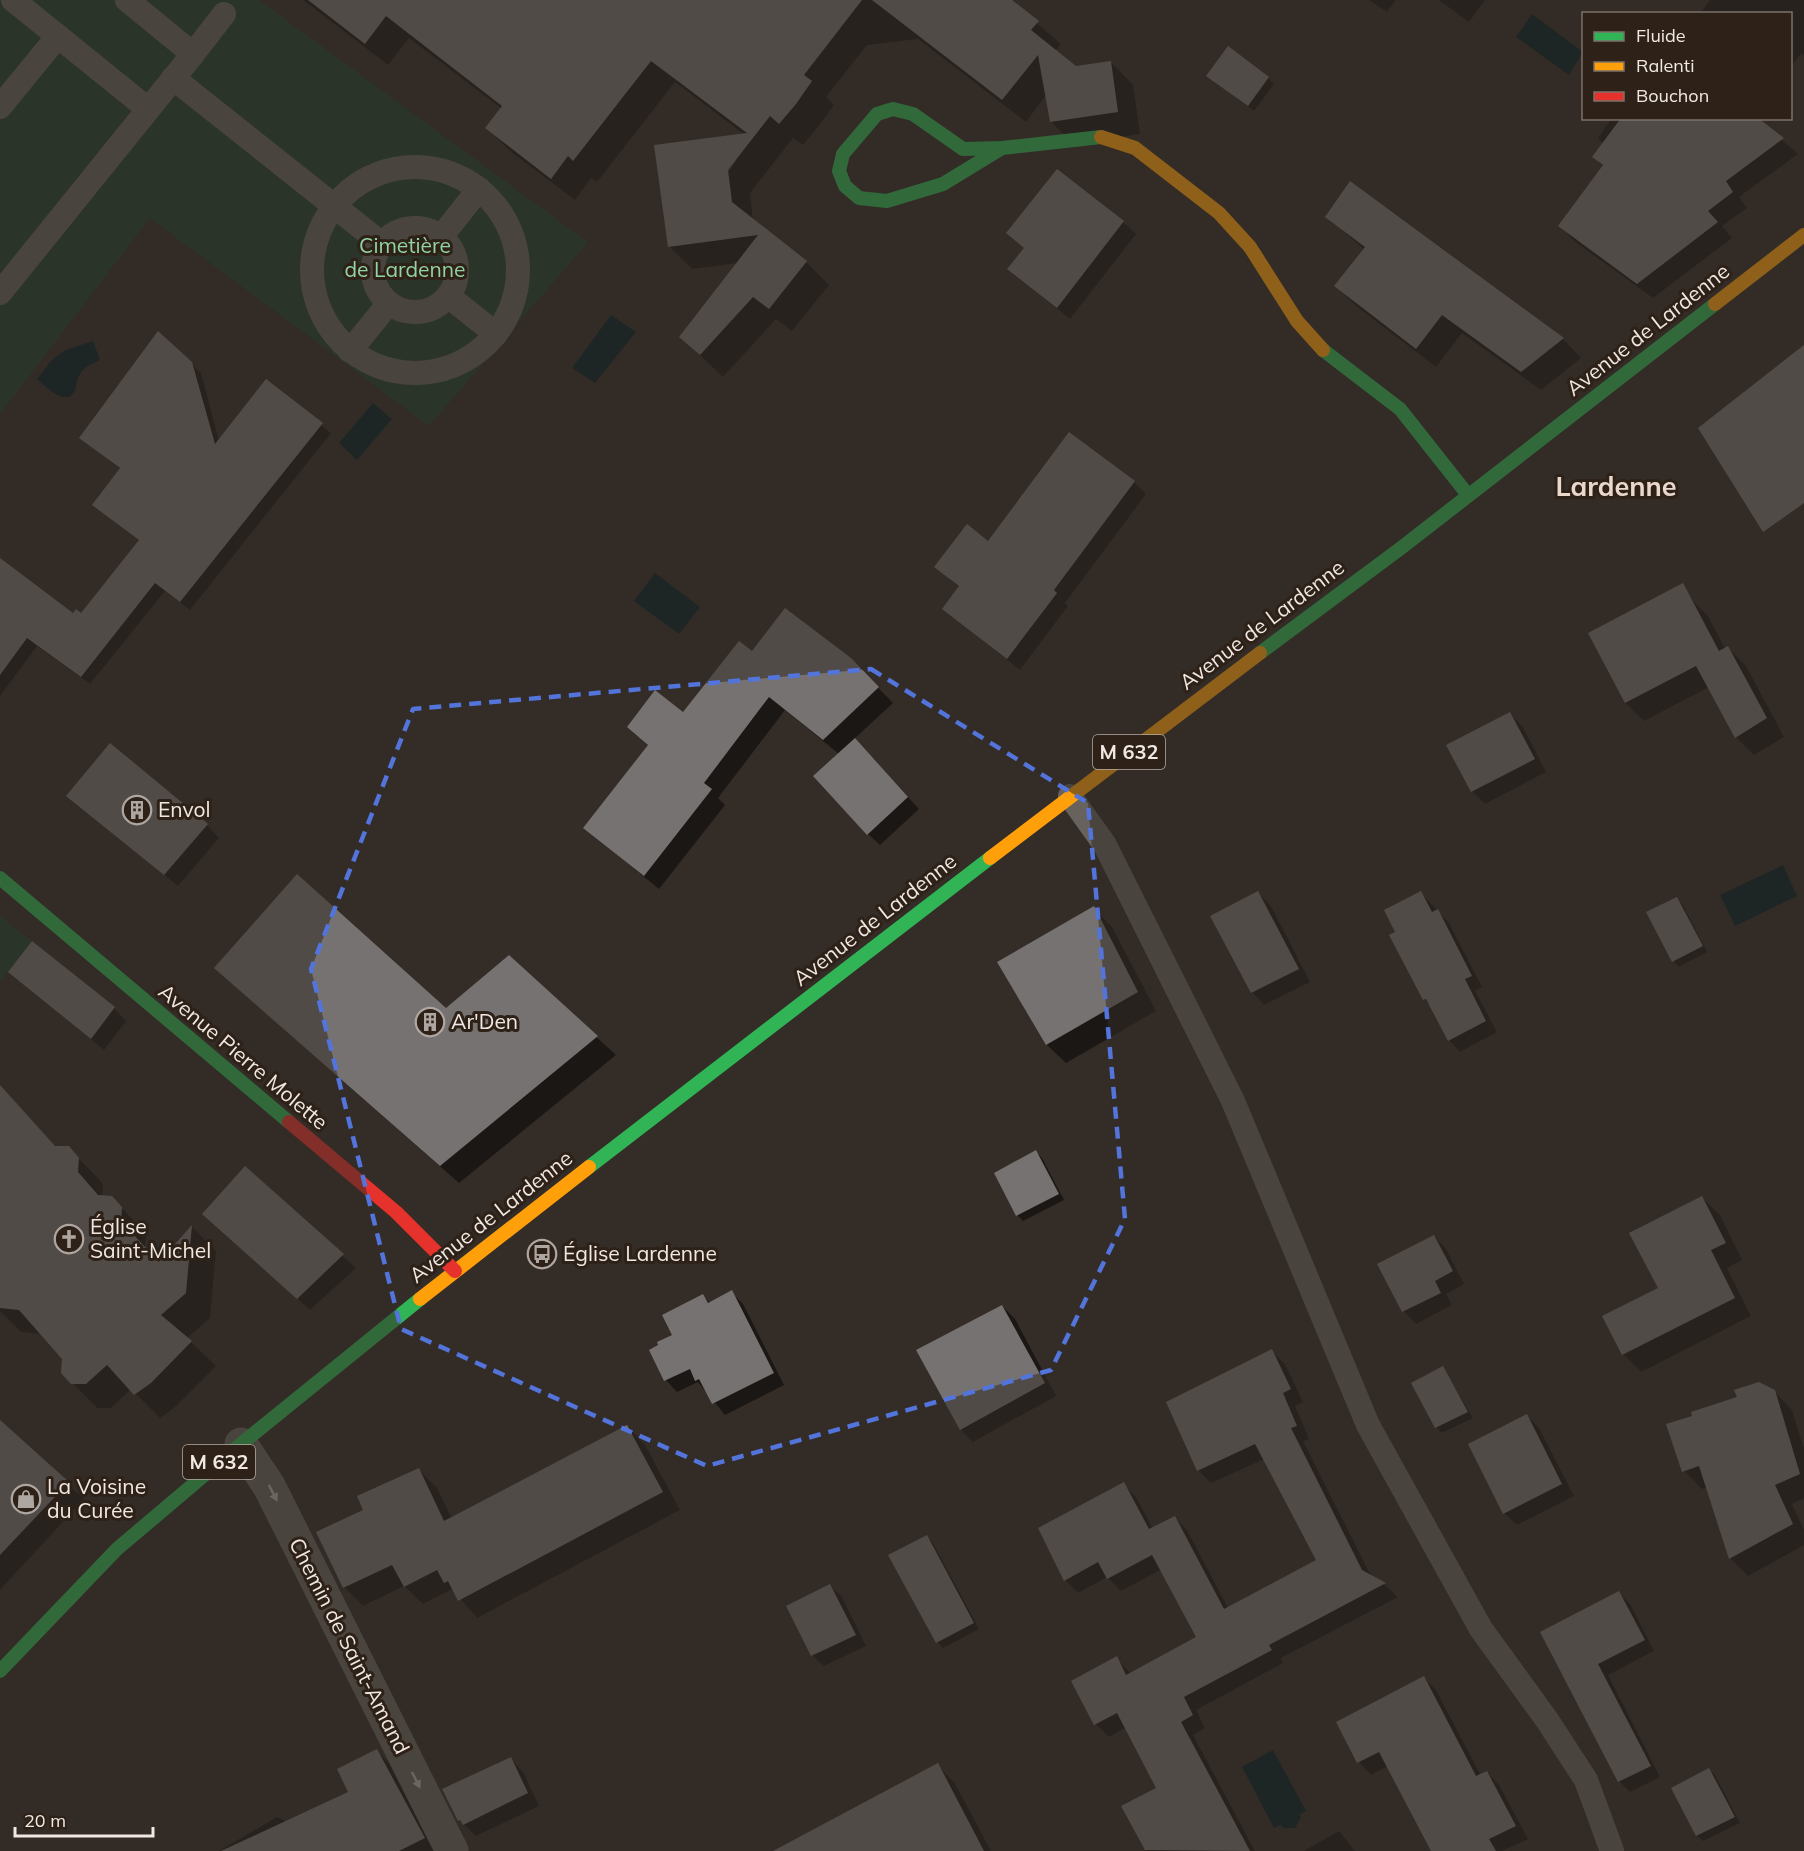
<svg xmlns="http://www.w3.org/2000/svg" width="1804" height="1851" viewBox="0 0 1804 1851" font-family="Mulish,sans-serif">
	<rect width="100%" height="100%" fill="#332c27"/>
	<g fill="#233f2b">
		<path d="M0,0H259L588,242L429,426L150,218L0,414Z"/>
		<path d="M0,916L32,941L0,982Z"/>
	</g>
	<g fill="#052025">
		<path d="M1532,14L1583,52L1569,75L1516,37Z"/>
		<path d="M611,315L636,332L595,383L572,368Z"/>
		<path d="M93,341L100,360C92,364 85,366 80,374C76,380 77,386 74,392C66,407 44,386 37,379L51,361L65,350Z"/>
		<path d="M373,403L392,419L357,460L339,443Z"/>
		<path d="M655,573L700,607L679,634L634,601Z"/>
		<path d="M1783,865L1797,896L1735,926L1720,895Z"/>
		<path d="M1273,1750L1306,1811L1300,1814L1301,1818L1295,1828H1284L1280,1825L1274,1828L1242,1767Z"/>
	</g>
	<g fill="#0007" fill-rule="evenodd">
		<path d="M303,0H1010L1061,44L1055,51L1076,67L1111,62L1133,85L1140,134L1074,144L1051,122L1046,95L1026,122L918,39L867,45L826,97L834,105L818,127L803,145L793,138L750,193L753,221L806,262L829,285L792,331L776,319L723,377L681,337L738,263L692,269L669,246L745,135L675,82L597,182L591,178L575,200L510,151L487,128L502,109L409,38L388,65ZM734,160H737L725,177L722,175Z"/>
		<path d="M1369,0H1396L1387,12Z"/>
		<path d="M1439,0H1485L1469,22Z"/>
		<path d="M1710,0H1804V56L1802,53L1790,67V14H1700Z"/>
		<path d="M1208,76L1268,78L1274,84L1254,111Z"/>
		<path d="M1612,118H1756L1798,154L1739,197L1747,208L1722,226L1732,238L1653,298L1574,241L1560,226L1603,167L1594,157L1604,144L1598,138Z"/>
		<path d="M1351,183L1563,339L1581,358L1541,390L1462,333L1436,367L1355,305L1336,286L1365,250L1327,217Z"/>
		<path d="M1123,222L1136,234L1070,319L1009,269L1025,249L1008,233Z"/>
		<path d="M191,363L201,373L219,441L267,381L331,433L190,610L165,591L90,684L37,646L0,696V560L74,615H81L140,541L93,505L120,469L81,438Z"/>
		<path d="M1134,482L1146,494L1065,603L1068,606L1020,670L944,609L960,588L936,567Z"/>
		<path d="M1690,598L1708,616L1725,649L1728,648L1746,666L1784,737L1754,755L1736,737L1709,687L1644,721L1626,703L1590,633Z"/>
		<path d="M752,653L850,659L893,703L854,739L919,809L880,845L868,834L839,754L785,710L718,798L725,805L659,889L585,828L649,746L629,727L683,714Z"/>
		<path d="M1510,714L1523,727L1546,772L1485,804L1472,791Z"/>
		<path d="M68,796L207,825L219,838L178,886Z"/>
		<path d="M1258,893L1271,906L1310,982L1264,1005L1252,992Z"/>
		<path d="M1421,893L1449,923L1482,987L1475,991L1497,1032L1460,1052L1449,1040L1432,1007L1424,999L1397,933Z"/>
		<path d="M1677,899L1683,905L1707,952L1679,967L1673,961Z"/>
		<path d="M1094,908L1112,927L1156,1011L1066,1063L1047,1045L999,963Z"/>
		<path d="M509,957L616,1055L459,1183L235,986L446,1010Z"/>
		<path d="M10,972L114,1008L126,1021L104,1050Z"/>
		<path d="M12,1101L57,1148H68L93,1173L103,1184L102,1197L112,1198L146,1233L145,1247L160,1263L192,1227L216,1251L210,1318L187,1338L216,1366L175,1407L160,1418L131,1389L111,1408H97L62,1372L63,1358L42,1334L21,1332L0,1311V1102Z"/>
		<path d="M1036,1152L1042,1158L1064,1200L1023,1221L1017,1215Z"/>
		<path d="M245,1168L356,1268L310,1310L216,1226Z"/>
		<path d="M1702,1198L1720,1215L1742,1260L1727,1268L1751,1316L1641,1372L1623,1354L1604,1317L1660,1289Z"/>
		<path d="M1434,1236L1446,1249L1464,1284L1446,1294L1452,1305L1416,1324L1404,1311Z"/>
		<path d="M731,1292L743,1304L784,1385L725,1415L698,1382L677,1392L666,1380L674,1336L703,1296L710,1303Z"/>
		<path d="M1002,1306L1015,1319L1056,1396L973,1442L961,1430Z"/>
		<path d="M1272,1351L1285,1364L1303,1402L1295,1406L1309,1439L1303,1441L1371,1576L1385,1585L1398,1597L1281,1658L1283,1663L1196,1710L1205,1728L1193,1735L1255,1851H1147L1123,1807L1158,1788L1126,1727L1109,1737L1096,1724L1116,1658L1131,1674L1198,1638L1162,1569L1121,1591L1107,1577L1078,1593L1065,1580L1123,1484L1136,1497L1153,1529L1174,1517L1187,1530L1228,1608L1318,1560L1264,1459L1211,1483L1198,1470Z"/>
		<path d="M1443,1368L1473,1418L1442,1433L1436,1427Z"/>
		<path d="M1774,1391L1792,1410L1804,1449V1498L1792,1504L1804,1530V1545L1748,1576L1730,1558L1707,1487L1702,1489L1684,1471Z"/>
		<path d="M1527,1416L1539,1428L1574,1496L1517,1525L1504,1513Z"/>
		<path d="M0,1422L84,1499L0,1590Z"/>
		<path d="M627,1426L645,1445L680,1510L477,1618L452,1589L423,1604L404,1586L363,1606L344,1587L318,1533L365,1510L418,1469L437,1488L452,1519Z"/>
		<path d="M927,1537L933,1543L979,1629L943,1648L937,1642Z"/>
		<path d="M830,1586L842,1597L866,1646L824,1666L812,1655Z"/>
		<path d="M1619,1593L1630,1604L1654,1651L1608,1675L1660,1777L1630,1792L1619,1781L1542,1633Z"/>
		<path d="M1424,1678L1436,1690L1481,1776L1487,1772L1499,1785L1528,1839L1502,1851H1433L1388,1766L1371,1775L1359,1762L1338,1723Z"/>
		<path d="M377,1751L389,1763L434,1851H219L277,1817L287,1822L350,1792Z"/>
		<path d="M511,1759L523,1772L539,1806L476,1836L459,1820Z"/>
		<path d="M937,1765L954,1782L991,1851H805Z"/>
		<path d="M1709,1770L1715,1775L1740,1823L1703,1841L1697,1836L1673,1789Z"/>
		<path d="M1339,1831L1355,1851H1304Z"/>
	</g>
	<g fill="#777272">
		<path d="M308,0H862L804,75L812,81L796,104L779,124L770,116L728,170L732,202L807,261L769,309L753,297L700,355L679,337L758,235L668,247L654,145L747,133L651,61L573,161L568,156L551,179L485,128L502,106L386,16L365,44Z"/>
		<path d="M872,0H1012L1039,21L1031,30L1076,66L1111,61L1118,112L1050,122L1038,55L1002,100Z"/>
		<path d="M1228,46L1269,77L1248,106L1206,76Z"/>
		<path d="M1621,118H1758L1784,138L1726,181L1733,192L1708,211L1718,222L1637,284L1558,226L1603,165L1592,157Z"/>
		<path d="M1057,169L1124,221L1057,308L1007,269L1024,248L1006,233Z"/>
		<path d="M1350,181L1445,251L1564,338L1521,372L1442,315L1416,349L1334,286L1365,247L1325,217Z"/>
		<path d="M158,331L192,362L215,444L266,379L323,423L180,602L155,583L81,677L27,638L0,675V558L73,613L76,609L81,613L139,540L92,505L120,468L79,438Z"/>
		<path d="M1804,345V503L1763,532L1698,428Z"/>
		<path d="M1069,432L1135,481L1054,590L1057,593L1007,659L942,609L959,586L934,567L967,524L988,541Z"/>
		<path d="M1683,583L1719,651L1728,646L1767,718L1735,738L1696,666L1625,703L1588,633Z"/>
		<path d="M785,608L851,658L879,687L823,740L769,697L704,783L712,789L644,876L583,828L648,745L627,727L655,690L683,712L739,641L752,651Z"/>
		<path d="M1510,712L1535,759L1471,792L1446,745Z"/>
		<path d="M855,738L908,797L867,835L813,776Z"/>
		<path d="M110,743L208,824L164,875L66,796Z"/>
		<path d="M297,874L446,1008L509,955L598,1036L440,1166L214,968Z"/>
		<path d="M1258,891L1299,969L1251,993L1210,916Z"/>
		<path d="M1421,891L1432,912L1438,909L1472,976L1465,979L1486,1021L1448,1041L1426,999L1423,1000L1389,935L1395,932L1384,910Z"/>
		<path d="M1677,897L1703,946L1672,962L1646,912Z"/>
		<path d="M1094,906L1138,992L1046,1045L997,962Z"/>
		<path d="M32,941L115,1007L91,1039L8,972Z"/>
		<path d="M0,1085L55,1146H69L79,1158L78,1172L98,1195L112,1196L122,1207L121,1221L159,1262L192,1225L186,1293L161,1315L192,1341L151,1383L134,1395L107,1365L86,1384H71L61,1373L62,1359L19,1310L0,1308Z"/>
		<path d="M1036,1150L1059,1194L1016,1216L994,1173Z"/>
		<path d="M245,1166L344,1254L297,1299L202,1214Z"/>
		<path d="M1702,1196L1726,1243L1711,1250L1735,1298L1622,1355L1602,1316L1658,1288L1629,1233Z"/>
		<path d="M1434,1235L1453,1271L1435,1281L1441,1293L1402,1312L1377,1264Z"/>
		<path d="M732,1290L774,1373L712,1404L699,1379L695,1381L690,1369L664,1381L649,1350L658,1345L657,1342L672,1335L662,1315L703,1294L708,1303Z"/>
		<path d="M1002,1305L1045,1383L960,1430L916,1350Z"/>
		<path d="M1272,1349L1291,1389L1283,1393L1297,1426L1291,1428L1362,1570L1386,1583L1269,1645L1272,1650L1184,1697L1193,1715L1181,1722L1250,1851L1145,1850L1121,1806L1156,1788L1117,1713L1094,1725L1071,1681L1117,1656L1126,1675L1196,1637L1152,1555L1107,1579L1098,1562L1064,1581L1038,1528L1124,1482L1149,1529L1175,1516L1224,1609L1316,1560L1255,1444L1197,1471L1166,1402Z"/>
		<path d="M1443,1366L1468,1412L1435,1428L1411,1383Z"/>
		<path d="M1759,1382L1775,1390L1800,1474L1775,1485L1793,1524L1729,1559L1699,1466L1682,1472L1666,1424L1692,1416L1691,1412L1737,1397L1734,1390Z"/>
		<path d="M1527,1414L1562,1484L1503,1514L1468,1444Z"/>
		<path d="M0,1420L69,1482L0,1555Z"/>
		<path d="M627,1425L663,1492L458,1601L448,1581L444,1583L437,1570L404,1587L392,1565L343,1588L316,1532L363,1510L357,1496L419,1468L444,1521Z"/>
		<path d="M927,1535L974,1623L936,1643L888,1555Z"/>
		<path d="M830,1584L856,1635L811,1656L786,1606Z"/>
		<path d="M1619,1591L1645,1640L1598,1664L1651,1766L1618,1782L1540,1632Z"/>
		<path d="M1424,1676L1476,1776L1487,1771L1516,1826L1489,1839L1496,1851H1431L1379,1752L1357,1763L1336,1722Z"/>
		<path d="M377,1749L425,1838L399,1851H221L348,1792L337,1769Z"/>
		<path d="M511,1757L528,1793L463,1825L460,1820L458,1821L442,1789Z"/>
		<path d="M938,1763L984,1851H773Z"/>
		<path d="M1709,1768L1735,1817L1696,1836L1671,1788Z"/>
	</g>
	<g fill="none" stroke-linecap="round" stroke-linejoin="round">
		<g stroke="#67625d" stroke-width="24">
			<path d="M13,0L148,109"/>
			<path d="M127,0L193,54L224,14"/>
			<path d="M173,78L382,244"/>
			<path d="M0,107L58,36"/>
			<circle cx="415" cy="270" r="103"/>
			<circle cx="415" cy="270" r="42"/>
			<path d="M441,237L479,189"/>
			<path d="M0,293L193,54"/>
			<path d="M448,296L496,334"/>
			<path d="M350,351L389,303"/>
			<path d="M1070,796L1105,845L1233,1101L1368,1425L1481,1629L1547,1720L1586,1780L1612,1851"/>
		</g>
		<path stroke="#67625d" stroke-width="33" d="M241,1444L269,1486L452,1851"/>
		<g stroke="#30b455" stroke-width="14">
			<path d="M1002,148L943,184L887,201L859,198L845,186L839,171L843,154L877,114L893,109L913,114L963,149L1002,148L1101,137"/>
			<path d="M1323,350L1400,409L1468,495"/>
			<path d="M1260,653L1401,548L1715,304"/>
			<path d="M0,878L289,1122"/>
			<path d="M589,1167L990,858"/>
			<path d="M0,1671L117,1549L241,1444L420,1299"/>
		</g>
		<g stroke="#ff9f0a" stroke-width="14">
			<path d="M1101,137L1135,148L1219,213L1250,247L1297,321L1323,350"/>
			<path d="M1715,304L1804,235"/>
			<path d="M990,858L1260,653"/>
			<path d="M420,1299L589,1167"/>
		</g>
		<path stroke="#e5322d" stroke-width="14" d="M289,1122L396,1212L455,1271"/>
	</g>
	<defs><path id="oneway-solid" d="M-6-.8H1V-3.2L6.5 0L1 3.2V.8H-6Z" transform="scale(1.5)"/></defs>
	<g fill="#b3aca7">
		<use href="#oneway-solid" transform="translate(273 1493) rotate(63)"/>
		<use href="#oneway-solid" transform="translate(416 1780) rotate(63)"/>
	</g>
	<path d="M0 0H1804V1851H0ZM871,669L1088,803L1125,1219L1051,1370L707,1466L401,1329L311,969L413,709Z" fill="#332c27" fill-opacity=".55" fill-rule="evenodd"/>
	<path fill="none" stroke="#5274db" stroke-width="4.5" stroke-dasharray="12 8" stroke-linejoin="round" d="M871,669L1088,803L1125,1219L1051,1370L707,1466L401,1329L311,969L413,709Z"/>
	<defs>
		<g id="building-ring" transform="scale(1.5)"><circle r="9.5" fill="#2e2118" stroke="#aea6a1" stroke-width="1.5"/><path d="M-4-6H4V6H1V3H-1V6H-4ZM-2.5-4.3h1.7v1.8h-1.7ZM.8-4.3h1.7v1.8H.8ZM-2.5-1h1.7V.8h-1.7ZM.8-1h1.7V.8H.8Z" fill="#aea6a1"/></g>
		<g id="church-ring" transform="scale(1.5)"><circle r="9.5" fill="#2e2118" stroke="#aea6a1" stroke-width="1.5"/><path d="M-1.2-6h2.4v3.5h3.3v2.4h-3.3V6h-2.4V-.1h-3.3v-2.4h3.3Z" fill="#aea6a1"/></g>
		<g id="bus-ring" transform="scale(1.5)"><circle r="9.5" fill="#2e2118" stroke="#aea6a1" stroke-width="1.5"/><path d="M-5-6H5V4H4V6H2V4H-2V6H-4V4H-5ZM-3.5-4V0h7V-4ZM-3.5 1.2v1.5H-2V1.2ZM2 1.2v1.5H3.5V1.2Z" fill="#aea6a1"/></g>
		<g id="shop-ring" transform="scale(1.5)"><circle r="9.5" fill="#2e2118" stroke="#aea6a1" stroke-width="1.5"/><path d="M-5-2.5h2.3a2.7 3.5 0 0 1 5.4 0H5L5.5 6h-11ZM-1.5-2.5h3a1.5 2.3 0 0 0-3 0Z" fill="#aea6a1"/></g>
	</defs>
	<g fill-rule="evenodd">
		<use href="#building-ring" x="137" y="810"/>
		<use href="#building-ring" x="430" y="1022"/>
		<use href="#church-ring" x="69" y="1239"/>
		<use href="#bus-ring" x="542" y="1254"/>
		<use href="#shop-ring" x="26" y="1499"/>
	</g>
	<g text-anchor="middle" stroke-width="6" stroke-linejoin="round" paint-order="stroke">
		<g fill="#2e2118" stroke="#b6aca6" stroke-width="1.5">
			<rect x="1093" y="735" width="72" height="34" rx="4.5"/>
			<rect x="183" y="1445" width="72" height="34" rx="4.5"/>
		</g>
		<g font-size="20" font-weight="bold" fill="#f1e8e3">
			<text x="1129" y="759">M 632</text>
			<text x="219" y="1469">M 632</text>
		</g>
		<g font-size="21" fill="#91d3a3" stroke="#2e2118">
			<text x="405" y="253">Cimetière<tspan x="405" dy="24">de Lardenne</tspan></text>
		</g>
		<g font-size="21" fill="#f1e8e3" stroke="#2e2118">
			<text transform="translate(1648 330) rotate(-38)" y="7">Avenue de Lardenne</text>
			<text transform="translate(1262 625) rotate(-37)" y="7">Avenue de Lardenne</text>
			<text transform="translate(875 920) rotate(-38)" y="7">Avenue de Lardenne</text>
			<text transform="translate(243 1057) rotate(40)" y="7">Avenue Pierre Molette</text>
			<text transform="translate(491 1217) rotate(-38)" y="7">Avenue de Lardenne</text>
			<text transform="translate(349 1646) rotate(63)" y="7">Chemin de Saint-Amand</text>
		</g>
		<g font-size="21" fill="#f1e8e3" stroke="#2e2118" text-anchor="start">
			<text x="158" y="817">Envol</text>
			<text x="451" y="1029">Ar'Den</text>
			<text x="90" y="1234">Église<tspan x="90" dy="24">Saint-Michel</tspan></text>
			<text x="563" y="1261">Église Lardenne</text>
			<text x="47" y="1494">La Voisine<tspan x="47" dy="24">du Curée</tspan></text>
		</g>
		<g font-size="27" font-weight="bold" fill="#ead8cd" stroke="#2e2118">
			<text x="1616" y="496">Lardenne</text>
		</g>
	</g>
	<rect x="1582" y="12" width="210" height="108" fill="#2e2118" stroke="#7c7169" stroke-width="1.5"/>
	<rect x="1594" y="32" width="30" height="9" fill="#30b455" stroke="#7c7169" stroke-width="1.5"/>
	<text x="1636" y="42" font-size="18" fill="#f1e8e3">Fluide</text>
	<rect x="1594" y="62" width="30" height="9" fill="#ff9f0a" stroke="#7c7169" stroke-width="1.5"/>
	<text x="1636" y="72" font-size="18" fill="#f1e8e3">Ralenti</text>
	<rect x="1594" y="92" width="30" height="9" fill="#e5322d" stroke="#7c7169" stroke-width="1.5"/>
	<text x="1636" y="102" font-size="18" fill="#f1e8e3">Bouchon</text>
	<path d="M15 1827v9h138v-9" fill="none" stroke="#f1e8e3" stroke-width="3"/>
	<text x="24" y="1827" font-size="18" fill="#f1e8e3" stroke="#2e2118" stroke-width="4.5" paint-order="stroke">20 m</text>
</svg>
